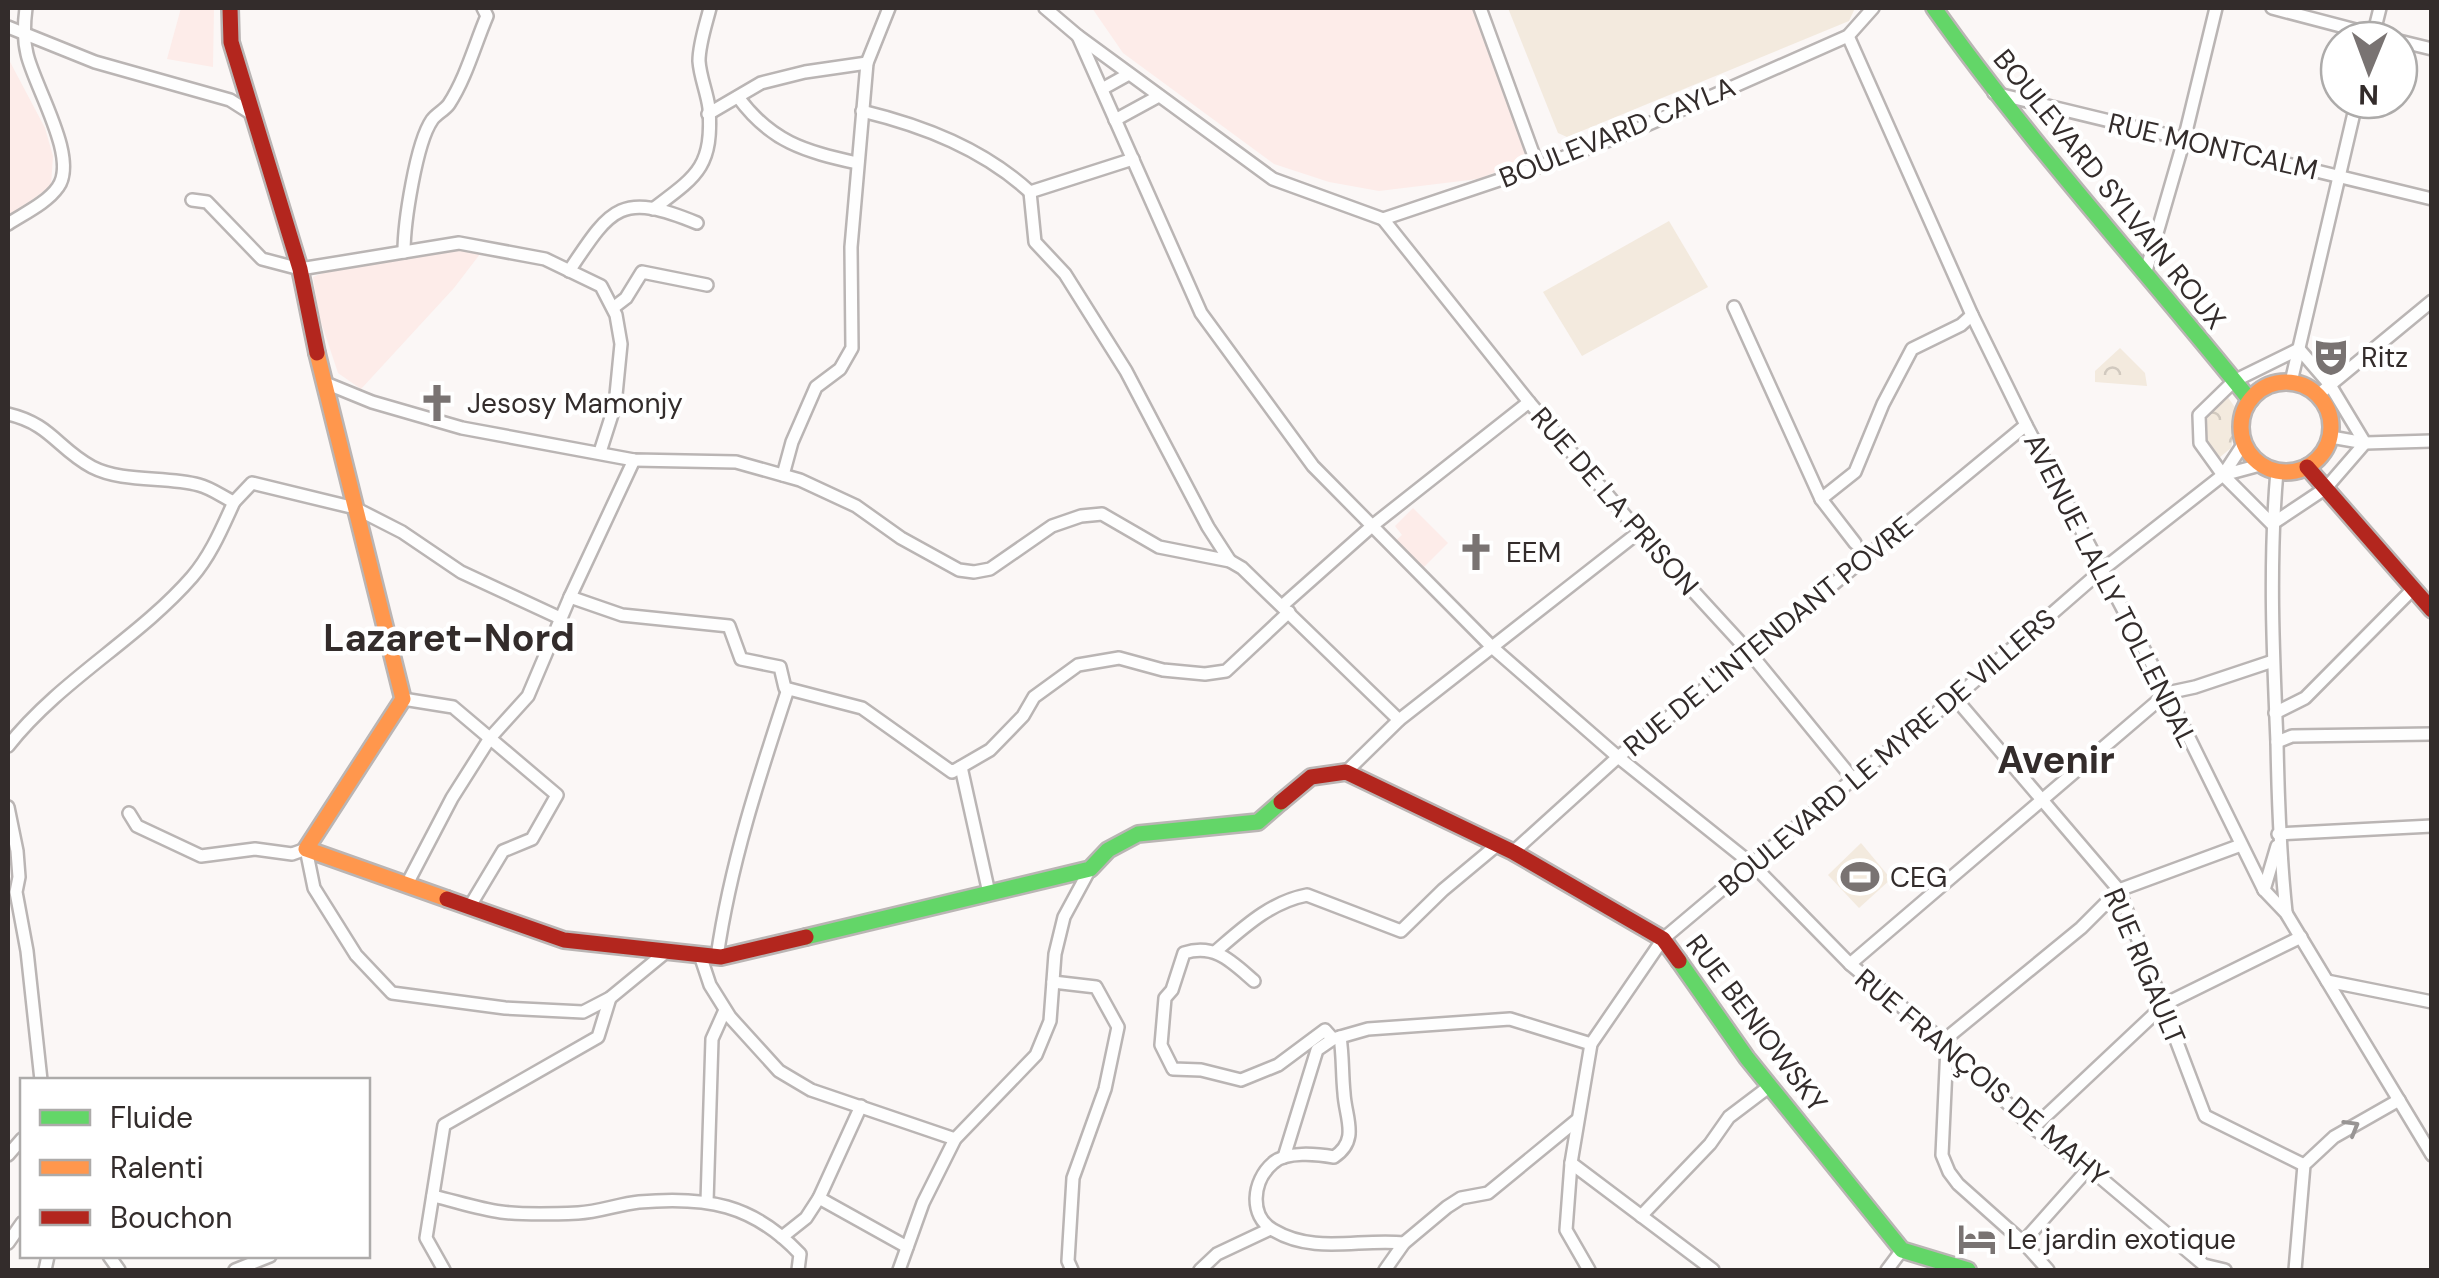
<svg xmlns="http://www.w3.org/2000/svg" width="2439" height="1278" viewBox="0 0 2439 1278" font-family="'DM Sans',sans-serif">
	<defs>
		<pattern id="park-crowns" width="20" height="18" patternUnits="userSpaceOnUse" patternTransform="scale(2.5)"><rect width="20" height="18" fill="#f3eade"/><path d="M2 6a3 3 0 1 1 6 0M12 15a3 3 0 1 1 6 0" fill="none" stroke="#d1c9bf"/></pattern>
	</defs>
	<rect width="100%" height="100%" fill="#fbf7f6"/>
	<g fill="#fdece9">
		<path d="M181,8H214L213,67L167,59Z"/>
		<path d="M1092,8H1472L1534,157L1478,179L1379,191L1329,182L1274,164L1123,53Z"/>
		<path d="M8,58L45,128L53,156L51,186L8,217Z"/>
		<path d="M465,249L480,254L454,288L361,389L338,373L319,316L313,277L332,269Z"/>
		<path d="M1413,508L1448,543L1424,567L1419,562L1416,565L1393,543L1402,535L1395,526Z"/>
	</g>
	<g fill="url(#park-crowns)">
		<path d="M2120,348L2145,373L2147,386L2095,382V371Z"/>
		<path d="M2227,396L2239,413L2231,448L2219,458C2194,431 2202,417 2227,396Z"/>
	</g>
	<g fill="#f3eade">
		<path d="M1508,8H1855L1849,21L1567,137L1558,133Z"/>
		<path d="M1669,221L1708,287L1582,356L1543,292Z"/>
		<path d="M1861,843L1891,879L1859,908L1828,875Z"/>
	</g>
	<g fill="none" stroke-linecap="round" stroke-linejoin="round">
		<g stroke="#bab5b4" stroke-width="16">
			<g id="street">
				<path d="M1045,8L1078,36L1273,179L1383,219"/>
				<path d="M1480,8L1538,167"/>
				<path d="M2272,8L2394,40"/>
				<path d="M8,27L95,62L230,100L252,114"/>
				<path d="M1078,36L1201,313L1313,466L1492,647L1618,757L1753,865L1850,964L1943,1041L2033,1128L2089,1168L2204,1265L2225,1270"/>
				<path d="M1848,36L1972,315L2026,425L2167,693L2264,890L2286,913L2432,1155"/>
				<path d="M2372,40L2380,8"/>
				<path d="M2399,41L2432,49"/>
				<path d="M1102,89L1129,74"/>
				<path d="M1994,93L2432,199"/>
				<path d="M738,97C771,142 804,151 857,163"/>
				<path d="M862,111C924,126 983,149 1030,192"/>
				<path d="M708,114L761,83L805,72L867,63"/>
				<path d="M1115,120L1159,96"/>
				<path d="M1133,159L1030,192L1035,242L1065,274L1126,371L1208,527L1230,561"/>
				<path d="M192,200L207,202L262,259L300,269L459,243L545,259L601,286L616,315L621,344L615,405L600,452"/>
				<path d="M653,209C697,176 713,167 709,108C707,92 700,77 699,61C699,44 706,24 710,8"/>
				<path d="M1383,219L1529,402L1639,532L1750,653L1853,779"/>
				<path d="M1383,219L1538,167L1633,131L1848,36L1873,8"/>
				<path d="M8,224C23,214 47,203 58,187C79,158 34,86 27,54C23,38 24,23 26,8"/>
				<path d="M404,252C404,223 416,143 432,120C436,114 445,110 449,104C466,78 475,44 487,16L483,8"/>
				<path d="M569,271C611,208 620,191 697,223"/>
				<path d="M2146,271L2184,140L2216,8"/>
				<path d="M1734,307L1821,499L1855,543"/>
				<path d="M613,308L626,298L642,272L707,285"/>
				<path d="M2299,349L2330,385L2365,443L2326,488L2272,524L2223,475L2200,443L2199,415L2234,381Z"/>
				<path d="M323,382L372,402L462,428L634,460L736,462L800,480L856,506L901,538L959,570L974,572L990,569L1052,526L1081,516L1102,514L1159,547L1230,561L1242,568L1399,720"/>
				<path d="M2291,382L2357,100"/>
				<path d="M2318,395L2432,301"/>
				<path d="M8,414C51,424 57,448 92,467C123,483 166,476 199,485C211,488 223,497 234,502L252,483L355,508L402,532L461,572L560,618"/>
				<path d="M2331,437L2365,443L2432,441"/>
				<path d="M2277,471C2269,562 2273,652 2277,742C2278,799 2280,855 2286,912"/>
				<path d="M783,475L792,442L816,387L840,369L852,348L851,247L867,63L889,8"/>
				<path d="M2223,475L2244,443"/>
				<path d="M1821,499L1855,472L1883,404L1912,349L1961,325L1972,315"/>
				<path d="M570,597L622,615L729,626L741,659L780,667L785,688L862,708L952,772L990,750L1023,716L1034,697L1078,665L1119,658L1163,670L1205,674L1226,671L1289,612"/>
				<path d="M1283,605L1372,526L1529,402"/>
				<path d="M1955,698L2119,890L2205,1116L2304,1165"/>
				<path d="M403,699L453,707L557,795L532,839L503,851L470,906"/>
				<path d="M2275,713L2305,698L2413,589"/>
				<path d="M2277,742L2292,736L2432,734"/>
				<path d="M8,746C60,680 138,639 192,577C211,555 222,528 234,502"/>
				<path d="M961,767L989,893"/>
				<path d="M1346,772L1399,720L1639,532"/>
				<path d="M8,807L17,851L19,877L16,892L27,951L41,1080"/>
				<path d="M129,813L137,826L201,856L255,849L292,854L306,849L314,888L356,955L392,993L505,1008L583,1012L610,998L666,952"/>
				<path d="M2278,834L2432,826"/>
				<path d="M1513,852L1618,757L1750,653L2026,425"/>
				<path d="M407,884L452,798L490,738L528,696L570,597L634,460"/>
				<path d="M2264,890L2277,846"/>
				<path d="M1215,952C1243,928 1270,902 1307,895L1401,931L1443,890L1497,845"/>
				<path d="M700,955L710,985L730,1017L779,1071L811,1090L955,1139"/>
				<path d="M717,957C730,865 759,777 788,689"/>
				<path d="M1850,964L2167,693L2195,687L2273,661"/>
				<path d="M1254,981C1232,962 1215,943 1184,953L1172,990L1165,998L1161,1045L1173,1069L1201,1070L1241,1080L1278,1065L1325,1030L1333,1039"/>
				<path d="M2327,981L2432,1002"/>
				<path d="M1053,982L1096,987L1118,1027L1105,1089L1073,1178L1068,1261L1072,1270"/>
				<path d="M1340,1037C1343,1056 1342,1074 1344,1093C1345,1117 1360,1140 1334,1157C1317,1154 1286,1151 1273,1163C1252,1181 1249,1216 1273,1230C1315,1255 1360,1238 1404,1243"/>
				<path d="M1943,1041L2081,928L2119,890L2241,845"/>
				<path d="M1947,1046L1942,1155L1949,1172L1958,1184L2023,1242L2048,1270"/>
				<path d="M2033,1128L2165,1004L2301,937"/>
				<path d="M8,1155L22,1139"/>
				<path d="M1284,1157L1317,1050L1333,1039L1368,1029L1510,1019L1591,1044"/>
				<path d="M1571,1163L1713,1270"/>
				<path d="M433,1196C455,1201 478,1209 501,1212C525,1215 554,1214 578,1213C599,1212 619,1204 639,1202C706,1196 753,1204 800,1254L798,1270"/>
				<path d="M819,1198L907,1247"/>
				<path d="M707,1202L712,1039L725,1010"/>
				<path d="M1641,1216L1710,1144L1729,1117L1770,1086"/>
				<path d="M782,1237L806,1218L819,1198L861,1106"/>
				<path d="M2023,1242L2089,1168"/>
				<path d="M8,1243L22,1223"/>
				<path d="M109,1256L119,1270"/>
				<path d="M45,1270L48,1256"/>
				<path d="M235,1270L270,1256"/>
				<path d="M444,1270L426,1238L444,1125L598,1037L610,998"/>
				<path d="M899,1270L923,1203L955,1139L1036,1055L1050,1021L1055,954L1064,917L1090,869"/>
				<path d="M1200,1270L1217,1254L1270,1229"/>
				<path d="M1385,1270L1404,1243L1447,1207L1461,1198L1488,1193L1577,1120"/>
				<path d="M1589,1270L1566,1230L1571,1163L1591,1044L1663,939L1853,779L1955,698L2102,570L2223,475L2260,465"/>
				<path d="M1887,1270L1902,1250"/>
				<path d="M2295,1270L2304,1165L2334,1137L2399,1100"/>
			</g>
		</g>
		<g stroke="#bab5b4" stroke-width="20">
			<g id="fast">
				<path d="M1934,8C2031,145 2145,269 2250,400"/>
				<path d="M806,937L1090,869L1108,850L1138,834L1258,822L1281,802"/>
				<path d="M1679,961L1747,1058L1902,1250L1968,1270"/>
			</g>
		</g>
		<g stroke="#bab5b4" stroke-width="20">
			<g id="slow">
				<path d="M317,353L403,699L306,849L447,899"/>
				<circle cx="2286" cy="427" r="45"/>
			</g>
		</g>
		<g stroke="#bab5b4" stroke-width="20">
			<g id="jam">
				<path d="M230,8L231,42L300,269L317,353"/>
				<path d="M2307,467L2432,610"/>
				<path d="M1281,802L1311,777L1346,772L1513,852L1663,939L1679,961"/>
				<path d="M447,899L564,940L721,957L806,937"/>
			</g>
		</g>
		<use href="#street" stroke="#fefefe" stroke-width="11"/>
		<use href="#fast" stroke="#63d668" stroke-width="15"/>
		<use href="#slow" stroke="#ff974d" stroke-width="15"/>
		<use href="#jam" stroke="#b3261e" stroke-width="15"/>
	</g>
	<defs><path id="oneway-chevron" d="M-2-3.5L2.5 0L-2 3.5" fill="none" stroke-width="1.6" stroke-linecap="round" stroke-linejoin="round" transform="scale(2.5)"/></defs>
	<use stroke="#989594" href="#oneway-chevron" transform="translate(2352 1127) rotate(-30)"/>
	<defs>
		<g id="theatre-bare" transform="scale(3)"><path d="M-5-5.5Q0-4 5-5.5V0Q5 5 0 6Q-5 5-5 0ZM-3.3-2.5H-1v1.5H-3.3ZM1-2.5H3.3v1.5H1ZM-2.8 1Q0 5.5 2.8 1Z" fill="#797372" stroke="#fff" stroke-width="2.5" paint-order="stroke"/></g>
		<g id="church-bare" transform="scale(3)"><path d="M-1.2-6h2.4v3.5h3.3v2.4h-3.3V6h-2.4V-.1h-3.3v-2.4h3.3Z" fill="#797372" stroke="#fff" stroke-width="2.5" paint-order="stroke"/></g>
		<g id="stadium-bare" transform="scale(3)"><path d="M0-5a6.5 5 0 1 0 0 10a6.5 5 0 1 0 0-10ZM-3.5-1.8h7v3.6h-7Z" fill="#797372" stroke="#fff" stroke-width="2.5" paint-order="stroke"/></g>
		<g id="hotel-bare" transform="scale(3)"><path d="M-6-4.5h1.5V1H6V5H4.5V3h-9V5H-6ZM-4 0a1.8 1.8 0 1 1 3.6 0ZM.5 0V-2.5h3Q6-2.5 6 0Z" fill="#797372" stroke="#fff" stroke-width="2.5" paint-order="stroke"/></g>
	</defs>
	<g fill-rule="evenodd">
		<use href="#theatre-bare" x="2331" y="357"/>
		<use href="#church-bare" x="437" y="403"/>
		<use href="#church-bare" x="1476" y="552"/>
		<use href="#stadium-bare" x="1860" y="877"/>
		<use href="#hotel-bare" x="1977" y="1239"/>
	</g>
	<g text-anchor="middle" stroke-width="9" stroke-linejoin="round" paint-order="stroke">
		<g font-size="28" fill="#332c2b" stroke="#fff">
			<text transform="translate(1617 132) rotate(-22)" y="10">BOULEVARD CAYLA</text>
			<text transform="translate(2213 146) rotate(13)" y="10">RUE MONTCALM</text>
			<text transform="translate(2110 189) rotate(51)" y="10">BOULEVARD SYLVAIN ROUX</text>
			<text transform="translate(1615 501) rotate(49)" y="10">RUE DE LA PRISON</text>
			<text transform="translate(2111 590) rotate(63)" y="10">AVENUE LALLY TOLLENDAL</text>
			<text transform="translate(1768 636) rotate(-39)" y="10">RUE DE L'INTENDANT POVRE</text>
			<text transform="translate(1887 752) rotate(-40)" y="10">BOULEVARD LE MYRE DE VILLERS</text>
			<text transform="translate(2145 966) rotate(67)" y="10">RUE RIGAULT</text>
			<text transform="translate(1757 1023) rotate(53)" y="10">RUE BENIOWSKY</text>
			<text transform="translate(1982 1077) rotate(40)" y="10">RUE FRANÇOIS DE MAHY</text>
		</g>
		<g font-size="28" fill="#332c2b" stroke="#fff" text-anchor="start">
			<text x="2361" y="367">Ritz</text>
			<text x="467" y="413">Jesosy Mamonjy</text>
			<text x="1506" y="562">EEM</text>
			<text x="1890" y="887">CEG</text>
			<text x="2007" y="1249">Le jardin exotique</text>
		</g>
		<g font-size="38" font-weight="bold" fill="#332c2b" stroke="#fff">
			<text x="449" y="651">Lazaret-Nord</text>
			<text x="2056" y="773">Avenir</text>
		</g>
	</g>
	<rect width="2439" height="1278" fill="none" stroke="#332c2b" stroke-width="20"/>
	<rect x="20" y="1078" width="350" height="180" fill="#ffffff" stroke="#adabaa" stroke-width="2.5"/>
	<rect x="40" y="1110" width="50" height="15" fill="#63d668" stroke="#adabaa" stroke-width="2.5"/>
	<text x="110" y="1128" font-size="30" fill="#332c2b">Fluide</text>
	<rect x="40" y="1160" width="50" height="15" fill="#ff974d" stroke="#adabaa" stroke-width="2.5"/>
	<text x="110" y="1178" font-size="30" fill="#332c2b">Ralenti</text>
	<rect x="40" y="1210" width="50" height="15" fill="#b3261e" stroke="#adabaa" stroke-width="2.5"/>
	<text x="110" y="1228" font-size="30" fill="#332c2b">Bouchon</text>
	<g transform="translate(2369 70) rotate(181)"><circle r="48" fill="#ffffff" stroke="#adabaa" stroke-width="2.5"/>
	<path d="M0-8L18 38L0 25L-18 38Z" fill="#797372"/>
	<text y="-15" font-size="28" font-weight="bold" text-anchor="middle" fill="#332c2b">N</text>
	</g>
</svg>
